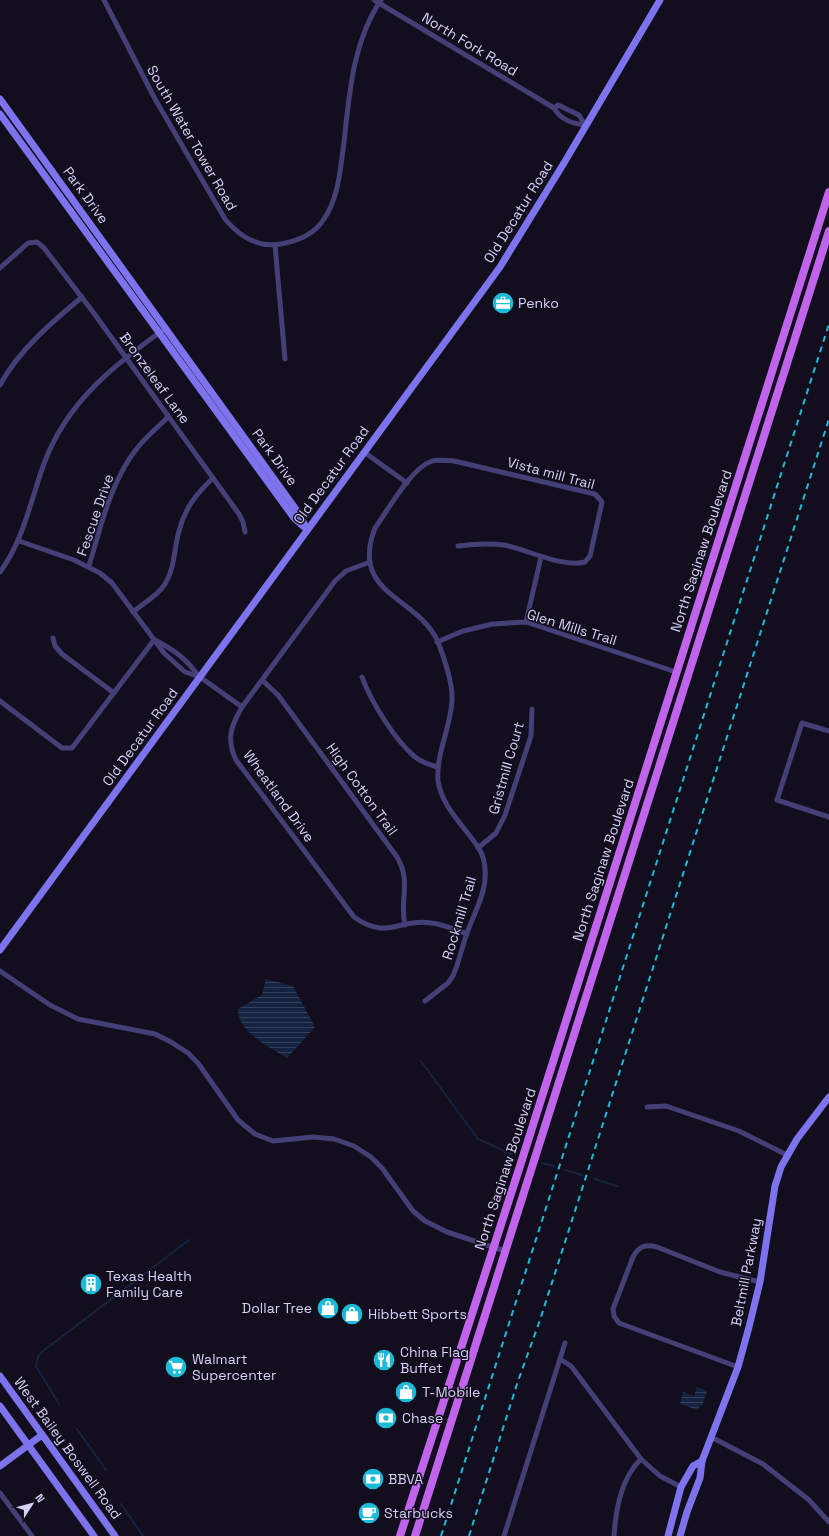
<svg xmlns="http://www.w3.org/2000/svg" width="829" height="1536" viewBox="0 0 829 1536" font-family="'Space Grotesk',sans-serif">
	<defs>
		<pattern id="water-rules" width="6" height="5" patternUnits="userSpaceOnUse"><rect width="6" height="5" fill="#152340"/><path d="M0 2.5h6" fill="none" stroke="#36425c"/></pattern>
	</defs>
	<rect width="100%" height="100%" fill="#120e1d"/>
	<g fill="url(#water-rules)">
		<path d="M266,979L293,986L315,1027L287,1058C270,1048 238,1032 238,1009L262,995Z"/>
		<path d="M697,1387L707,1391L702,1406L700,1405L698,1410L680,1404L683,1392L694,1396Z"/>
	</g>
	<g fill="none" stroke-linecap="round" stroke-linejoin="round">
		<g stroke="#152340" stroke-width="2">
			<path d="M421,1061L478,1139L511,1154"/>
			<path d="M542,1163L554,1166"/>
			<path d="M565,1170L582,1175"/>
			<path d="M595,1179L617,1186"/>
			<path d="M59,1404L36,1366L38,1357L43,1351L189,1240"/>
			<path d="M77,1429L106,1470"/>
			<path d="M121,1504L143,1536"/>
		</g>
		<g stroke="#443f76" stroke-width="5">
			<path d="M104,0L155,99L225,219C239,236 258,248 281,244C298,241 314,235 324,219C339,197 340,169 344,143C349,95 353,41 381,0"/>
			<path d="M374,0L554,108C560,119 573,124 585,125"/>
			<path d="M554,108L558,105L579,115L585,125"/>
			<path d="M275,245L285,359"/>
			<path d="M0,268L28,243L37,242L44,248L93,312L239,514L243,522L245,532"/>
			<path d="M0,385C19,350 51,323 82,297"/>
			<path d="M364,452L407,483"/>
			<path d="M19,541L74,560L100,573L112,583L164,653L185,672L200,677L242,707"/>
			<path d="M370,562L346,571L335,581L242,707C231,726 226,739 236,760L354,917C388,941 398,918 431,923C443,924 456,930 467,934"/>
			<path d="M89,566C101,526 111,480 138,447C147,436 158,427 168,417"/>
			<path d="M0,572C24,540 31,498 45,461C68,401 115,364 166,328"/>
			<path d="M133,612C143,603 158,596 165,584C175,568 174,548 179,531C185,508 196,494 213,478"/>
			<path d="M526,622L541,557"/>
			<path d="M53,638L55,646L62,654L114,693"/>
			<path d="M155,640C174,650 187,659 199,677"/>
			<path d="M437,642L463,631L493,624L526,622L676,672"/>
			<path d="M362,677C371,702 395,740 415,757C422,762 430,765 438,767"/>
			<path d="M263,681L278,695L397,857C412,883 399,898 405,925"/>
			<path d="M0,701L62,748H72L154,640"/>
			<path d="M829,731L802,723L777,800L829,817"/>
			<path d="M478,848L496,833L505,815L531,736L532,709"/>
			<path d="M0,971L50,1005L78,1019L155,1034L171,1042L188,1053L198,1063L238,1120L255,1134L273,1141L313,1137L334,1139L354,1146L371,1157L382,1168L413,1211L425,1221L447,1232L505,1251"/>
			<path d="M425,1001L448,983L453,976C459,962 462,947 467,933C473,916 484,897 485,879C486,868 484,856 478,847C464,826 441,806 438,780C436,753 451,727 452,700C453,684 444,657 438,642C418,596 349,595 375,528C388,510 411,468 432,461C439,459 447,461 454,461L595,494L602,502L590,556L585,562C562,568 526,549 504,545C489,543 473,544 458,546"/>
			<path d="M647,1107L666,1106L739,1131L787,1155"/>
			<path d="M560,1359L571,1366L641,1459L660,1476L681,1487"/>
			<path d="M738,1367L619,1323L614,1316L613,1309L633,1257C639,1246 645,1244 657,1247L720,1272L760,1282"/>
			<path d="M711,1437L763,1464L809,1500L829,1522"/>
			<path d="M0,1493L32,1536"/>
			<path d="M504,1536L565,1343"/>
			<path d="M614,1536C616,1509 621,1478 641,1459"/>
		</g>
		<g stroke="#7d73ed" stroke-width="7">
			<path d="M0,99L300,515L307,530"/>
			<path d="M0,114L294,518L304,527"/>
			<path d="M0,950L500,267L564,163L660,0"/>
			<path d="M0,1376L115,1536"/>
			<path d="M0,1406L94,1536"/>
			<path d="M0,1466L42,1435"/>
			<path d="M668,1536L681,1487L693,1466L702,1461"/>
			<path d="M680,1536L687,1512L700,1478L702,1461L738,1367L749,1327L760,1282L775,1186L781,1167L797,1139L829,1097"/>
		</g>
		<g stroke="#c065eb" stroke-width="8">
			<path d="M400,1536L520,1166L829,192"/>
			<path d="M415,1536L829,231"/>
		</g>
		<g stroke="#1cbbd9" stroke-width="2" stroke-dasharray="6 5" stroke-linecap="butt">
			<path d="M441,1536L829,324"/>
			<path d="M469,1536L517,1384L540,1320L829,419"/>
		</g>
	</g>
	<defs>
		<g id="office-disc" transform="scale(1.15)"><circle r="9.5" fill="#1cbbd9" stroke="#120e1d"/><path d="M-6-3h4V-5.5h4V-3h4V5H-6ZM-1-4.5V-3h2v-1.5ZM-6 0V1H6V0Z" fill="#fff"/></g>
		<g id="building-disc" transform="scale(1.15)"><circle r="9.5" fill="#1cbbd9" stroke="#120e1d"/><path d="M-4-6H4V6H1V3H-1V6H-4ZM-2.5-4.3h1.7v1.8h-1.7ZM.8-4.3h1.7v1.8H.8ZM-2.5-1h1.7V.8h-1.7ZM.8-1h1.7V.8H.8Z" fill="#fff"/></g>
		<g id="shop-disc" transform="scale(1.15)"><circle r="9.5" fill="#1cbbd9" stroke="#120e1d"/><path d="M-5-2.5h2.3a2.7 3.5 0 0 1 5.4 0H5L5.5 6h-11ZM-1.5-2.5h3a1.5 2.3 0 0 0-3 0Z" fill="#fff"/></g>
		<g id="restaurant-disc" transform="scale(1.15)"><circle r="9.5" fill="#1cbbd9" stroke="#120e1d"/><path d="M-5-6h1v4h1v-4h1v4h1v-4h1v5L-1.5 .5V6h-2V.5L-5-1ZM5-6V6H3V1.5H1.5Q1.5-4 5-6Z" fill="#fff"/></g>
		<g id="supermarket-disc" transform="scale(1.15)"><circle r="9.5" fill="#1cbbd9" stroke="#120e1d"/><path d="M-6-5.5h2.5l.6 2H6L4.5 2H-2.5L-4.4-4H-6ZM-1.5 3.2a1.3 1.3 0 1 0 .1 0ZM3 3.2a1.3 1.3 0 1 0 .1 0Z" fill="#fff"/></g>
		<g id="bank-disc" transform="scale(1.15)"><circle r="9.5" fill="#1cbbd9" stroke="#120e1d"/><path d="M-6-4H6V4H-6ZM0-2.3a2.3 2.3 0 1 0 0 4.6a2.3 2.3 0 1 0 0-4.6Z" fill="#fff"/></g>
		<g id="cafe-disc" transform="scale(1.15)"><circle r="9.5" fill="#1cbbd9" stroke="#120e1d"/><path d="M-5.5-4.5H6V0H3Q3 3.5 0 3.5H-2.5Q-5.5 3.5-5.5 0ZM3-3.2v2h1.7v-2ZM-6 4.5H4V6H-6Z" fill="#fff"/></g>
	</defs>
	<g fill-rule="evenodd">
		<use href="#office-disc" x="503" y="303"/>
		<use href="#building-disc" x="91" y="1284"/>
		<use href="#shop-disc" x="328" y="1308"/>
		<use href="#shop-disc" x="352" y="1314"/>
		<use href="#restaurant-disc" x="384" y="1360"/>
		<use href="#supermarket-disc" x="176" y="1367"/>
		<use href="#shop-disc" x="406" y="1392"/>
		<use href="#bank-disc" x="386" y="1418"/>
		<use href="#bank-disc" x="373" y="1479"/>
		<use href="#cafe-disc" x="369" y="1513"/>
	</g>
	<g text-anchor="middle" stroke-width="3" stroke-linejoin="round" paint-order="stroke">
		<g font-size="14" fill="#d7d0f9" stroke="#120e1d">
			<text transform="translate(470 44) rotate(31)" y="5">North Fork Road</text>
			<text transform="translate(192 138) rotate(60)" y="5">South Water Tower Road</text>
			<text transform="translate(86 195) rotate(54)" y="5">Park Drive</text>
			<text transform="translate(518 212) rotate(-58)" y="5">Old Decatur Road</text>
			<text transform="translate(155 378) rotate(54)" y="5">Bronzeleaf Lane</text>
			<text transform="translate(275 457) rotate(54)" y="5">Park Drive</text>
			<text transform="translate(551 473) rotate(15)" y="5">Vista mill Trail</text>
			<text transform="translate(331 475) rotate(-54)" y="5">Old Decatur Road</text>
			<text transform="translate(95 515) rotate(-71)" y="5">Fescue Drive</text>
			<text transform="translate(701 551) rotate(-72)" y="5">North Saginaw Boulevard</text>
			<text transform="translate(572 627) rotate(17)" y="5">Glen Mills Trail</text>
			<text transform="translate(140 737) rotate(-54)" y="5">Old Decatur Road</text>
			<text transform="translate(506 768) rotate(-74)" y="5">Gristmill Court</text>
			<text transform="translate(362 789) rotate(54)" y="5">High Cotton Trail</text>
			<text transform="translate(279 796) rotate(54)" y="5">Wheatland Drive</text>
			<text transform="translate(603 860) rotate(-72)" y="5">North Saginaw Boulevard</text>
			<text transform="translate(459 918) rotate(-73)" y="5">Rockmill Trail</text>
			<text transform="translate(505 1169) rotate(-72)" y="5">North Saginaw Boulevard</text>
			<text transform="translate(746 1272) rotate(-79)" y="5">Beltmill Parkway</text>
			<text transform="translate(68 1448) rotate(54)" y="5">West Bailey Boswell Road</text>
		</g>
		<g font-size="14" fill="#d7d0f9" stroke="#120e1d" text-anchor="start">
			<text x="518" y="308">Penko</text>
			<text x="106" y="1281">Texas Health<tspan x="106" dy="16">Family Care</tspan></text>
			<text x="312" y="1313" text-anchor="end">Dollar Tree</text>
			<text x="368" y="1319">Hibbett Sports</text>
			<text x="400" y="1357">China Flag<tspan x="400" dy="16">Buffet</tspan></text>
			<text x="192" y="1364">Walmart<tspan x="192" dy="16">Supercenter</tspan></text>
			<text x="422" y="1397">T-Mobile</text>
			<text x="402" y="1423">Chase</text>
			<text x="388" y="1484">BBVA</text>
			<text x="384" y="1518">Starbucks</text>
		</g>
	</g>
	<g transform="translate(32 1504) rotate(54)" stroke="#120e1d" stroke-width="3" paint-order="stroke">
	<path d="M0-3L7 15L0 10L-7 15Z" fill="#d7d0f9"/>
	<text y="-6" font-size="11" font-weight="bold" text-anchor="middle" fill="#d7d0f9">N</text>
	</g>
</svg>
